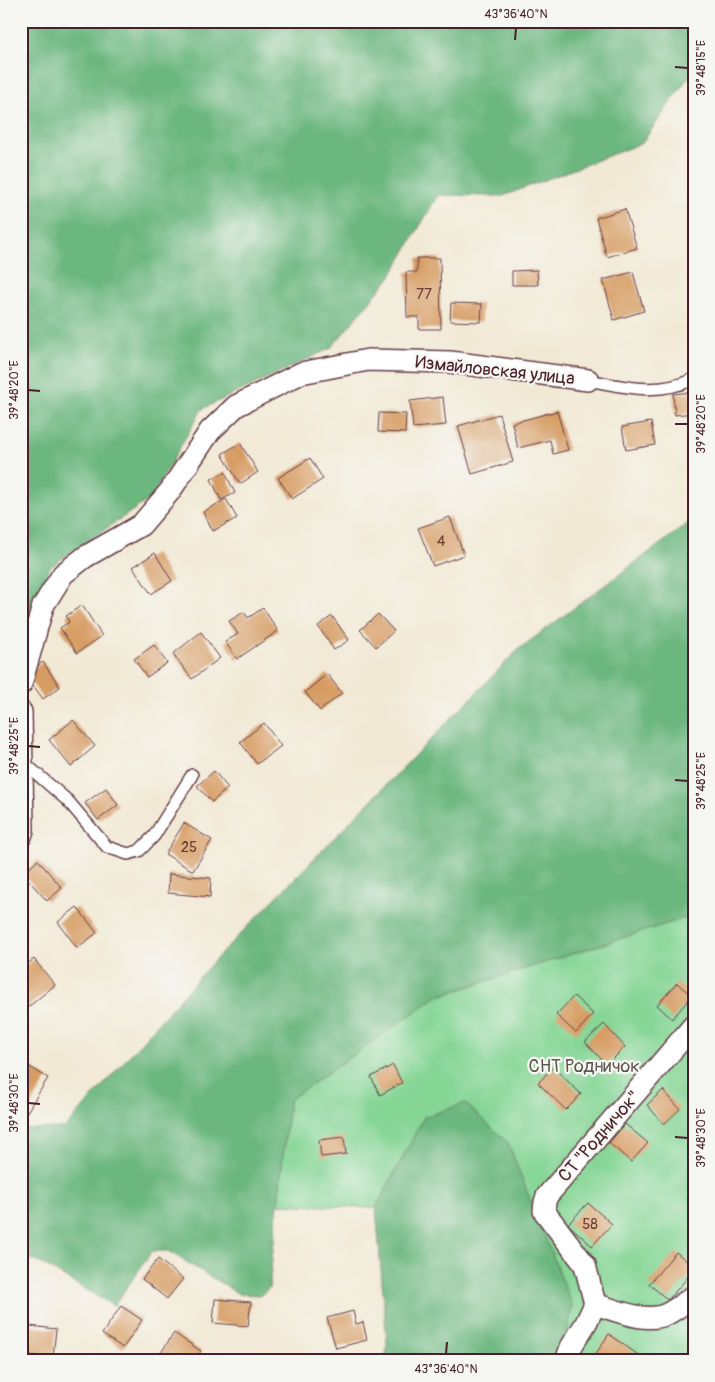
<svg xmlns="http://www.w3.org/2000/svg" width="715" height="1382" viewBox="0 0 715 1382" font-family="Pangolin,sans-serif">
	<rect width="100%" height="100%" fill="#f6f6f2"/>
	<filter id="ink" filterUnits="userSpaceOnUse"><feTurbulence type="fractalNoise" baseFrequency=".02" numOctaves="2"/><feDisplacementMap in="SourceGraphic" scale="10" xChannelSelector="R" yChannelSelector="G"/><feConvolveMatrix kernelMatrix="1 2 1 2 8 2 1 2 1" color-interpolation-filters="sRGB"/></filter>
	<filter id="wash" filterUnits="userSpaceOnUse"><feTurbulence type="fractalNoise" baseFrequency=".0096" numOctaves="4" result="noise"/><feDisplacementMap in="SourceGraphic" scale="20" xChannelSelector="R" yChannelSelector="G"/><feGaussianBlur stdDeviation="1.12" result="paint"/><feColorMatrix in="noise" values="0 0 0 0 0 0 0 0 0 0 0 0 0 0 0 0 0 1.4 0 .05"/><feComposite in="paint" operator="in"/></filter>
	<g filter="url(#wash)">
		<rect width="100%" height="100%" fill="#f2e9d5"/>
		<path fill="#86d696" stroke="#687a60" d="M694,915V1361H562L572,1305L508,1143L424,1117L376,1208L278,1204L289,1100L436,997Z"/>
		<g fill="#6cb77f" stroke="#5b6b55">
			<path d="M21,21H694V69L642,143L503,196L438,195L391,276L331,348L202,409L151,498L50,567L21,645Z"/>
			<path d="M694,519V915L436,997L289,1100L269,1288L261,1295L239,1294L168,1251H152L114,1306L37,1261L21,1257V1129L65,1128L213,962L519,649Z"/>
			<path d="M465,1103L508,1143L572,1305L562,1361H380L386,1355L387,1343L376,1208L424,1117Z"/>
		</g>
		<g id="blocks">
			<g fill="#d79c63">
				<path d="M625,209L637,248L607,257L596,218Z"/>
				<path d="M417,258H440L441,329H419V317H407L406,272H417Z"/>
				<path d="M537,270L538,285H512V271Z"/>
				<path d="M633,272L644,311L614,320L603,280Z"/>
				<path d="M451,303L482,304L481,322L450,321Z"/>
				<path d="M694,392V413L675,415L673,394Z"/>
				<path d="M443,397L446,425L413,428L410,401Z"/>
				<path d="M557,411L568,450L553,454L550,440L518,448L512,423Z"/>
				<path d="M379,413L406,414L405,433L378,432Z"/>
				<path d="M499,414L513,462L472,474L458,426Z"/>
				<path d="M651,422L655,445L626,450L622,427Z"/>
				<path d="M240,443L258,472L240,484L222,454Z"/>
				<path d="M310,458L323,479L292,499L278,478Z"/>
				<path d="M225,472L235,493L221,500L211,479Z"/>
				<path d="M226,499L237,518L213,531L203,512Z"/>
				<path d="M450,517L464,555L433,566L418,528Z"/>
				<path d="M155,553L172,581L151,594L133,567Z"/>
				<path d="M82,605L102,636L77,653L60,628L69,622L66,616Z"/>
				<path d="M263,608L278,631L237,659L225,642L238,634L229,621L244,612L248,618Z"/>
				<path d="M378,614L394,631L376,647L360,630Z"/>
				<path d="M332,616L349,640L334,650L318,626Z"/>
				<path d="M201,632L220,658L192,679L173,654Z"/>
				<path d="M154,645L167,663L147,677L134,659Z"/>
				<path d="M43,662L60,687L43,699L25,674Z"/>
				<path d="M327,674L342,693L320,711L305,692Z"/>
				<path d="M73,720L95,746L71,767L49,740Z"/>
				<path d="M264,723L281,746L257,764L240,742Z"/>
				<path d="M214,771L228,788L212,802L197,786Z"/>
				<path d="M106,788L118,805L98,820L85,803Z"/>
				<path d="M184,823L212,840L193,871L165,854Z"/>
				<path d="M38,860L62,888L47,901L23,874Z"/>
				<path d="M169,874L211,878L210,897L168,893Z"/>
				<path d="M77,907L97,933L77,948L58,922Z"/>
				<path d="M34,959L55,985L27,1008L21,1001V969Z"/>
				<path d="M677,983L692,996L672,1019L657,1005Z"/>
				<path d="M574,996L593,1014L576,1033L556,1015Z"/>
				<path d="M604,1024L625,1047L607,1065L585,1042Z"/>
				<path d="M22,1062L48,1078L27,1112L21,1108Z"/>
				<path d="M393,1065L402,1083L380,1095L371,1077Z"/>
				<path d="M553,1067L581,1094L566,1110L538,1083Z"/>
				<path d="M663,1090L680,1109L664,1124L647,1105Z"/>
				<path d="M625,1124L648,1143L631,1162L609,1143Z"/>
				<path d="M344,1137L346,1154L321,1157L319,1140Z"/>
				<path d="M588,1203L612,1224L592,1246L568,1224Z"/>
				<path d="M676,1252L694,1267V1270L668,1300L649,1284Z"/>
				<path d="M158,1259L183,1279L167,1299L142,1279Z"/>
				<path d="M215,1299L251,1302L248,1326L213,1323Z"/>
				<path d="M121,1306L142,1320L123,1348L102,1334Z"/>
				<path d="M353,1311L356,1324L363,1322L367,1340L336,1348L327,1318Z"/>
				<path d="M21,1325L56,1329L53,1358L21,1354Z"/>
				<path d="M174,1333L201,1351L194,1361H169L160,1354Z"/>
				<path d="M609,1334L641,1357L639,1361H591Z"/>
			</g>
		</g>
	</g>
	<g filter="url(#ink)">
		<use href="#blocks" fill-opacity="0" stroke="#633d44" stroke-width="1"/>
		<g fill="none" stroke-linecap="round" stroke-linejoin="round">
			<g stroke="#633d44" stroke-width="14">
				<g id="lane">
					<path d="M588,380C625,387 657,396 694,379"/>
					<path d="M23,762L68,801L107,847L128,854L139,851L154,836L192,775"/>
				</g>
			</g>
			<g stroke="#633d44" stroke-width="24">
				<g id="street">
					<path d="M21,684L43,606L63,574L85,557L141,525L170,491L210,431L236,406L301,373L368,360L450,362L588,380"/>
					<path d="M21,712L23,830L21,836"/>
					<path d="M595,1304C615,1310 647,1324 667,1314C677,1309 685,1302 694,1296"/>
					<path d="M566,1361L571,1347L586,1323L595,1304L585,1265L544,1211L545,1202L547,1196L694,1025"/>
				</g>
			</g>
			<use href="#lane" stroke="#fff" stroke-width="11"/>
			<use href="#street" stroke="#fff" stroke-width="21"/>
		</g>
	</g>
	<path fill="none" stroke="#4a1f2b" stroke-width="2" d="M515,40L516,28M675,67L688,68M28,390L40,391M675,424H688M28,746L40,747M675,780L688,781M28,1103L40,1104M675,1137L688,1138M446,1354L447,1342"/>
	<g text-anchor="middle" stroke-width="4.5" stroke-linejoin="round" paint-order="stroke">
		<g font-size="15" fill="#6d3e39">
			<text x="424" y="299">77</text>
			<text x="441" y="546">4</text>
			<text x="189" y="852">25</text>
			<text x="590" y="1229">58</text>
		</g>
		<g font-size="18" fill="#4a1f2b" stroke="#f6f6f2">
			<text transform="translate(495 370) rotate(6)" y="6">Измайловская улица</text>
			<text transform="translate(599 1136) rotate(-49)" y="6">СТ "Родничок"</text>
		</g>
		<g font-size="18" fill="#5c564b" stroke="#f6f6f2">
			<text x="584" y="1072">СНТ Родничок</text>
		</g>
	</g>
	<rect width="715" height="1382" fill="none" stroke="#f6f6f2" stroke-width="55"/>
	<rect x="28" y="28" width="660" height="1326" fill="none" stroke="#4a1f2b" stroke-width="2"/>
	<g font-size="12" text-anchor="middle" fill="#4a1f2b">
		<text x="516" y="18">43°36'40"N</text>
		<text transform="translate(701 68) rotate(-90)" y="4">39°48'15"E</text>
		<text transform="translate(14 390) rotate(-90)" y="4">39°48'20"E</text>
		<text transform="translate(701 424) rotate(-90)" y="4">39°48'20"E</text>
		<text transform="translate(14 746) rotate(-90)" y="4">39°48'25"E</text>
		<text transform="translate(701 781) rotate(-90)" y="4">39°48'25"E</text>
		<text transform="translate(14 1103) rotate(-90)" y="4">39°48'30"E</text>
		<text transform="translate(701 1138) rotate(-90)" y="4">39°48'30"E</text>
		<text x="446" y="1373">43°36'40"N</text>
	</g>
</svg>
